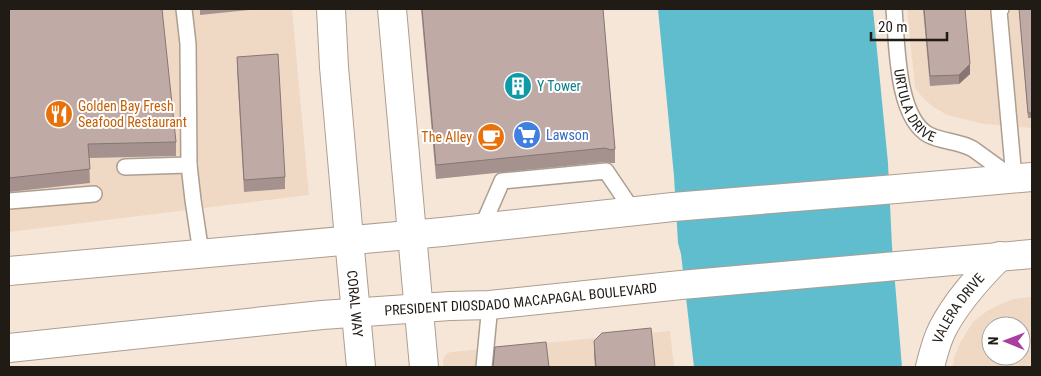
<svg xmlns="http://www.w3.org/2000/svg" width="1041" height="376" viewBox="0 0 1041 376" font-family="'Roboto Condensed',sans-serif">
	<rect width="100%" height="100%" fill="#f6e6d7"/>
	<g fill="#efd9c5" fill-rule="evenodd">
		<path d="M9,9H292L309,195L9,232Z"/>
		<path d="M907,9H1032V128L984,124L947,115L932,106L922,97L915,87Z"/>
		<path d="M1032,297V367H953L954,358L960,343L973,322L987,311L999,305L1013,299ZM991,326H1021V356H991Z"/>
		<path d="M670,331L674,367H443V359L446,354L451,352Z"/>
	</g>
	<path fill="#60bdcd" d="M658,9H873L888,163L892,246L902,367H694L681,254L678,243L674,176Z"/>
	<g fill="none" stroke-linecap="round" stroke-linejoin="round">
		<g stroke="#ad9e90" stroke-width="18">
			<g id="service">
				<path d="M184,9L188,44L189,165L193,200L201,253"/>
				<path id="s1" d="M894,9C897,41 896,118 929,135C943,142 959,141 973,149L1013,178"/>
				<path d="M1001,9L999,11L1014,178"/>
				<path d="M125,167L189,165"/>
				<path d="M9,201L94,194"/>
				<path d="M482,227L502,181L606,171L633,211"/>
				<path d="M484,367L490,305"/>
			</g>
		</g>
		<g stroke="#ad9e90" stroke-width="30">
			<g id="minor">
				<path d="M331,9L334,67L349,239"/>
				<path d="M392,9L412,234"/>
				<path id="s2" d="M930,367C933,355 936,342 942,330C956,302 978,278 1000,256"/>
			</g>
		</g>
		<g stroke="#ad9e90" stroke-width="30">
			<g id="tertiary">
				<path d="M412,234L424,367"/>
				<path id="s3" d="M349,239L361,367"/>
			</g>
		</g>
		<g stroke="#ad9e90" stroke-width="30">
			<g id="secondary">
				<path d="M9,271L442,232L673,207L896,189L1032,177"/>
				<path id="s4" d="M9,348L322,315L450,306L490,305L681,285L1032,254"/>
			</g>
		</g>
		<use href="#service" stroke="#fff" stroke-width="15"/>
		<use href="#minor" stroke="#fff" stroke-width="28"/>
		<use href="#tertiary" stroke="#fff" stroke-width="28"/>
		<use href="#secondary" stroke="#fff" stroke-width="28"/>
	</g>
	<g fill="#a5928f">
		<path d="M9,9L176,142V156L89,158L90,183L9,192Z"/>
		<path d="M200,9H259L200,15Z"/>
		<path d="M421,9H603L615,149V163H611L605,162L436,179Z"/>
		<path d="M923,9H965L970,74L959,84L930,86Z"/>
		<path d="M1019,9H1032V118H1028Z"/>
		<path d="M237,57L285,177V189L244,192L237,69Z"/>
		<path d="M594,341L655,367H595L594,357Z"/>
	</g>
	<path fill="#867774" d="M970,64V74L959,84V75Z"/>
	<g fill="#c0aaa6" stroke="#867774">
		<path d="M9,9H162L176,142L88,144L90,169L9,178Z"/>
		<path d="M422,9H603L615,149L611,150L605,148L436,165Z"/>
		<path d="M924,9H965L970,64L959,75L930,76Z"/>
		<path d="M1019,9H1032V113H1028Z"/>
		<path d="M278,54L285,177L244,180L237,57Z"/>
		<path d="M651,328L655,367H596L594,341L602,333Z"/>
		<path d="M546,342L549,367H493L495,347Z"/>
	</g>
	<defs>
		<g id="building-disc" transform="scale(1.4375)"><circle r="9.5" fill="#0f9aa8" stroke="#fff"/><path d="M-4-6H4V6H1V3H-1V6H-4ZM-2.5-4.3h1.7v1.8h-1.7ZM.8-4.3h1.7v1.8H.8ZM-2.5-1h1.7V.8h-1.7ZM.8-1h1.7V.8H.8Z" fill="#fff"/></g>
		<g id="restaurant-disc" transform="scale(1.4375)"><circle r="9.5" fill="#e8710a" stroke="#fff"/><path d="M-5-6h1v4h1v-4h1v4h1v-4h1v5L-1.5 .5V6h-2V.5L-5-1ZM5-6V6H3V1.5H1.5Q1.5-4 5-6Z" fill="#fff"/></g>
		<g id="supermarket-disc" transform="scale(1.4375)"><circle r="9.5" fill="#3f7fe0" stroke="#fff"/><path d="M-6-5.5h2.5l.6 2H6L4.5 2H-2.5L-4.4-4H-6ZM-1.5 3.2a1.3 1.3 0 1 0 .1 0ZM3 3.2a1.3 1.3 0 1 0 .1 0Z" fill="#fff"/></g>
		<g id="cafe-disc" transform="scale(1.4375)"><circle r="9.5" fill="#e8710a" stroke="#fff"/><path d="M-5.5-4.5H6V0H3Q3 3.5 0 3.5H-2.5Q-5.5 3.5-5.5 0ZM3-3.2v2h1.7v-2ZM-6 4.5H4V6H-6Z" fill="#fff"/></g>
	</defs>
	<g fill-rule="evenodd">
		<use href="#building-disc" x="518" y="86"/>
		<use href="#restaurant-disc" x="59" y="114"/>
		<use href="#supermarket-disc" x="527" y="135"/>
		<use href="#cafe-disc" x="491" y="137"/>
	</g>
	<g text-anchor="middle" stroke-width="4" stroke-linejoin="round" paint-order="stroke">
		<g font-size="14" fill="#0d838f" stroke="#fff" text-anchor="start">
			<text x="537" y="91">Y Tower</text>
		</g>
		<g font-size="14" fill="#211b16" stroke="#fff">
			<text dy="5" stroke="none"><textPath href="#s1" startOffset="101">URTULA DRIVE</textPath></text>
			<text dy="5" stroke="none"><textPath href="#s4" startOffset="514">PRESIDENT DIOSDADO MACAPAGAL BOULEVARD</textPath></text>
			<text dy="5" stroke="none"><textPath href="#s3" startOffset="65">CORAL WAY</textPath></text>
			<text dy="5" stroke="none"><textPath href="#s2" startOffset="66">VALERA DRIVE</textPath></text>
		</g>
		<g font-size="14" fill="#c56008" stroke="#fff" text-anchor="start">
			<text x="78" y="111">Golden Bay Fresh<tspan x="78" dy="16">Seafood Restaurant</tspan></text>
			<text x="472" y="142" text-anchor="end">The Alley</text>
		</g>
		<g font-size="14" fill="#366cbe" stroke="#fff" text-anchor="start">
			<text x="546" y="140">Lawson</text>
		</g>
	</g>
	<rect width="1041" height="376" fill="none" stroke="#211b16" stroke-width="20"/>
	<g transform="translate(1006 341) rotate(271)"><circle r="24" fill="#ffffff" stroke="#a6a4a2"/>
	<path d="M0-4L9 19L0 12L-9 19Z" fill="#a83ea0"/>
	<text y="-8" font-size="14" font-weight="bold" text-anchor="middle" fill="#211b16">N</text>
	</g>
	<path d="M871 32v8h76v-8" fill="none" stroke="#211b16" stroke-width="2.5"/>
	<text x="878" y="32" font-size="15" fill="#211b16" stroke="#ffffff" stroke-width="4" paint-order="stroke">20 m</text>
</svg>
